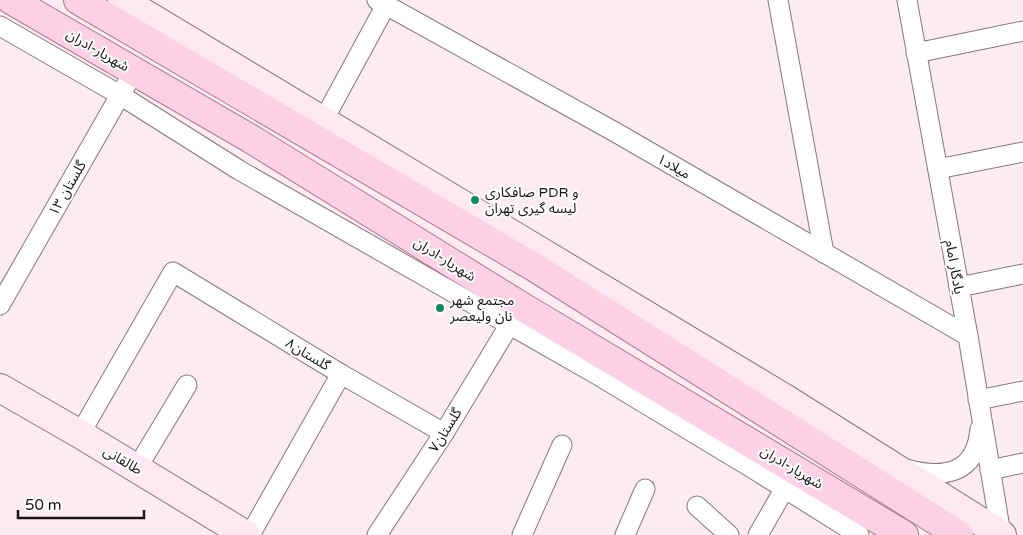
<svg xmlns="http://www.w3.org/2000/svg" width="1023" height="535" viewBox="0 0 1023 535" font-family="'Varela Round','Noto Sans Arabic',sans-serif">
	<rect width="100%" height="100%" fill="#fdebf2"/>
	<g fill="none" stroke-linecap="round" stroke-linejoin="round">
		<g stroke="#86767c" stroke-width="21">
			<g id="street">
				<path d="M377,0L615,132L968,336"/>
				<path d="M778,0L824,253"/>
				<path d="M907,0L968,336L1001,534"/>
				<path d="M0,26L120,95L239,170L601,377L752,468L859,535"/>
				<path d="M916,53L1023,31"/>
				<path d="M323,121L386,5"/>
				<path d="M938,169L1023,152"/>
				<path d="M959,287L1023,274"/>
				<path d="M0,305L134,71"/>
				<path d="M978,400L1023,391"/>
				<path d="M80,434L173,272L341,374L444,433"/>
				<path d="M137,468L187,385"/>
				<path d="M905,469C943,479 976,475 980,429"/>
				<path d="M990,470L1023,463"/>
				<path d="M697,506L729,535"/>
				<path d="M250,535L341,374"/>
				<path d="M377,535L444,433L510,324"/>
				<path d="M522,535L562,445"/>
				<path d="M625,535L645,489"/>
				<path d="M758,535L785,488"/>
			</g>
		</g>
		<g stroke="#86767c" stroke-width="30">
			<g id="secondary">
				<path d="M122,0L786,399"/>
				<path d="M0,388L80,434L246,535"/>
				<path d="M769,394L786,399L1002,535"/>
			</g>
		</g>
		<g stroke="#ac7b91" stroke-width="30">
			<g id="primary">
				<path d="M11,0L251,139L521,306L904,535"/>
				<path d="M78,0L534,267L959,535"/>
			</g>
		</g>
		<use href="#street" stroke="#fff" stroke-width="19"/>
		<use href="#secondary" stroke="#fee8f2" stroke-width="28"/>
		<use href="#primary" stroke="#fdd1e4" stroke-width="28"/>
	</g>
	<g fill="#158664" stroke="#fefefe" stroke-width="2">
		<circle cx="475" cy="200" r="5"/>
		<circle cx="440" cy="308" r="5"/>
	</g>
	<g text-anchor="middle" stroke-width="4" stroke-linejoin="round" paint-order="stroke">
		<g font-size="14" fill="#1a1517" stroke="#fefefe">
			<text transform="translate(98 50) rotate(30)" y="5">شهریار-ادران</text>
			<text transform="translate(674 166) rotate(30)" y="5">میلاد۱</text>
			<text transform="translate(67 188) rotate(-60)" y="5">گلستان ۱۳</text>
			<text transform="translate(445 259) rotate(32)" y="5">شهریار-ادران</text>
			<text transform="translate(955 267) rotate(80)" y="5">یادگار امام</text>
			<text transform="translate(308 354) rotate(31)" y="5">گلستان۸</text>
			<text transform="translate(445 430) rotate(-58)" y="5">گلستان۷</text>
			<text transform="translate(123 460) rotate(31)" y="5">طالقانی</text>
			<text transform="translate(792 467) rotate(31)" y="5">شهریار-ادران</text>
		</g>
		<g font-size="14" fill="#1a1517" stroke="#fefefe" text-anchor="start">
			<text x="485" y="197">صافکاری PDR و<tspan x="485" dy="16">لیسه گیری تهران</tspan></text>
			<text x="450" y="305">مجتمع شهر<tspan x="450" dy="16">نان ولیعصر</tspan></text>
		</g>
	</g>
	<path d="M18 510v8h126v-8" fill="none" stroke="#1a1517" stroke-width="2.5"/>
	<text x="25" y="510" font-size="15" fill="#1a1517" stroke="#fefefe" stroke-width="4" paint-order="stroke">50 m</text>
</svg>
